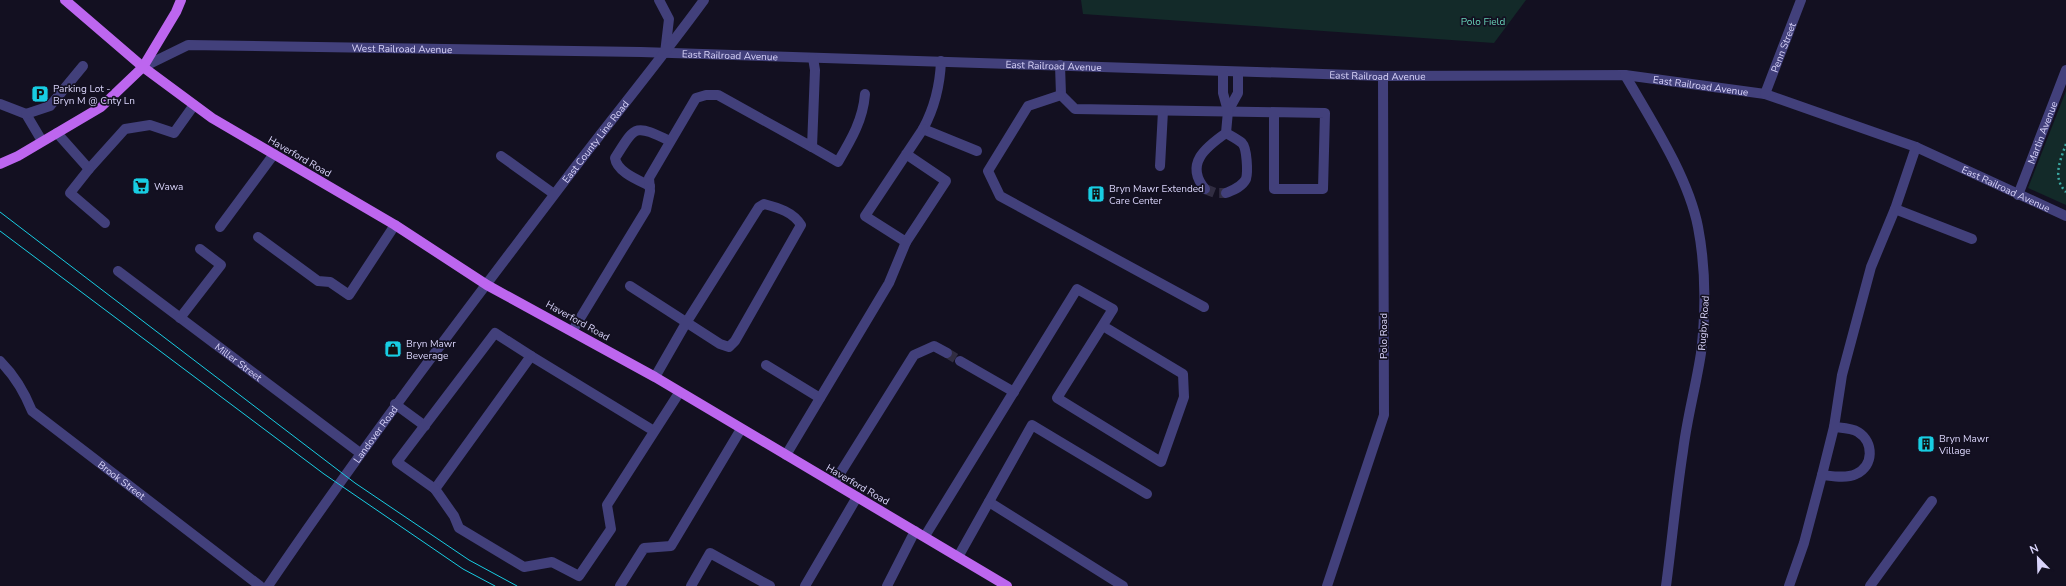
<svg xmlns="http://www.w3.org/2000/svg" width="2066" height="586" viewBox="0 0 2066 586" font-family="'Nunito Sans',sans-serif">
	<rect width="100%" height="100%" fill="#131021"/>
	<g fill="#132a29">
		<path d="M1081,0H1526L1494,43L1083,14Z"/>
		<path d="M2066,91V205L2028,188Z"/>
	</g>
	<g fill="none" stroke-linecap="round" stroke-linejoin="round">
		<g stroke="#312d42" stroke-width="10" stroke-dasharray="10 5" stroke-linecap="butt">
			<path d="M1205,189L1215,193H1226"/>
			<path d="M947,353L960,361"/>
		</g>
		<path stroke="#3ba8a2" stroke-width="2.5" stroke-dasharray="2 3" stroke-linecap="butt" d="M2066,144C2060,161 2052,178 2066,192"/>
		<g stroke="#42407b" stroke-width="10">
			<path d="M659,0L669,19L665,53"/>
			<path d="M941,61C940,86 935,107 923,129L977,151"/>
			<path d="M1060,65L1061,95L1075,109L1325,113L1323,189H1274V113"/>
			<path id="s1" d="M143,67L188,45L641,52L1383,76L1625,75L1765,94L1916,147L2066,216"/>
			<path d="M1625,75C1651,120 1688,176 1698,227C1706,269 1706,311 1701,353C1696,386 1687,418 1683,451C1676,496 1672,541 1666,586"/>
			<path id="s2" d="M1765,94L1801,0"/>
			<path d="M1061,95L1028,106L988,171L1000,196L1204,307"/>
			<path d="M0,104L26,114L42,141"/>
			<path d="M1228,111L1238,93V73"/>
			<path d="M26,114L50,106L83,66"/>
			<path d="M57,133L89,169L125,129L150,125L174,133L194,105"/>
			<path d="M1226,133C1231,136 1237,139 1242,143C1247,148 1248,172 1246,179C1242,187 1233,190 1226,193"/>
			<path d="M812,147L838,162C851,140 863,120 865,94"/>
			<path d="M906,154L946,181L906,242L865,216L923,129"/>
			<path d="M501,156L554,194"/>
			<path d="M1160,166L1163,111"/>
			<path d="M89,169L70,193L105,223"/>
			<path d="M650,186C638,180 617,172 615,158C636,125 634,124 670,141"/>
			<path d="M1205,189C1184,164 1206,147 1226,133L1228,111L1223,93V72"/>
			<path id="s3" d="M2018,195L2066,70"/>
			<path d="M1895,209L1972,239"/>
			<path d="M220,227L274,154"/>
			<path d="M258,237L318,281L330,282L349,295L395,225"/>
			<path id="s4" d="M118,271L360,453"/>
			<path d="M630,286L720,344L729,347L735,341L801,225C793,212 779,208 764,204L759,207L686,323L655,377"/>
			<path d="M180,318L221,265L200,249"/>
			<path d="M573,330L646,210L650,191L649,178L696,98L706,95H718L812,147L815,70L813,58"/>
			<path id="s5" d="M0,361C15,376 24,391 32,411L260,586"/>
			<path d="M960,361L1014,392"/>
			<path d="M766,365L820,398"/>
			<path d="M395,404L425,426"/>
			<path d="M654,431L531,356L435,489L454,516L459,528L524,567L552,562L579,576L611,529L607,505L679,393"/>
			<path d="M786,455L889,283L906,242"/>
			<path d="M1822,475C1832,476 1846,479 1856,474C1874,466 1874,442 1858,432C1851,428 1841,428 1834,427"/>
			<path d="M834,483L914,355L934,346L947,353"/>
			<path d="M435,489L397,462L495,333L531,356"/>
			<path d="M989,502L1123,586"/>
			<path d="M925,536L1077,289L1113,309L1057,398L1161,462L1184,397L1183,374L1103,326"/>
			<path d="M958,557L1032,425L1147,494"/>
			<path id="s6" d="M268,586C359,452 456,324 554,195C603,129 656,66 704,0"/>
			<path d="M620,586L644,548L671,546L741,429"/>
			<path d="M691,586L710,553L770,586"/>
			<path d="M805,586L857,497"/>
			<path d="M887,586L915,531"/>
			<path d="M1327,586L1384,415L1383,76"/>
			<path d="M1789,586L1804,543L1822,475L1834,427L1842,375L1871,267L1895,209L1916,147"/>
			<path d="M1870,586L1932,501"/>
		</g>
		<g stroke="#bd66ef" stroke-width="10">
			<path d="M65,0L143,67L212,118L395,225L487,285L655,377L1007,586"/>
			<path d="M0,164L18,156L101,107L143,67L176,12L181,0"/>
		</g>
		<g stroke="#18cde2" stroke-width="1">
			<path d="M0,212L355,483L469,560L517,586"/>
			<path d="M0,231L324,474L463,569L495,586"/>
		</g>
	</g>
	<defs>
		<g id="parking-square" transform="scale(0.9)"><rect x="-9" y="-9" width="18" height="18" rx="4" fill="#18cde2" stroke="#131021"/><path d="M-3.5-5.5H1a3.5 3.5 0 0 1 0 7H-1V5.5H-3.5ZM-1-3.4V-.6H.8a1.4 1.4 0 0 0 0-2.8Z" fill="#111"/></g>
		<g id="supermarket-square" transform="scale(0.9)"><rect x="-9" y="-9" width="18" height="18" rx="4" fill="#18cde2" stroke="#131021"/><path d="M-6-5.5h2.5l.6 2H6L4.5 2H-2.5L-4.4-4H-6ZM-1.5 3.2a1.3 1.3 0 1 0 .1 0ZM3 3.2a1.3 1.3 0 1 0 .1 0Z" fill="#111"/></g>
		<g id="building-square" transform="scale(0.9)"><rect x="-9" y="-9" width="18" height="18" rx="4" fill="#18cde2" stroke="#131021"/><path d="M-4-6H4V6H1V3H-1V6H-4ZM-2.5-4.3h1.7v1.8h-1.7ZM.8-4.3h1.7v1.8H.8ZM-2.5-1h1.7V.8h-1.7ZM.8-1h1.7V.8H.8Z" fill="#111"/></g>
		<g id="shop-square" transform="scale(0.9)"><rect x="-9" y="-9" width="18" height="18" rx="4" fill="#18cde2" stroke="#131021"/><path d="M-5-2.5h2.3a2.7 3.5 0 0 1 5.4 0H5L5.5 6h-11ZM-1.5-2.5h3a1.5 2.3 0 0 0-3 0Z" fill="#111"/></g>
	</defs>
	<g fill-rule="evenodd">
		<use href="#parking-square" x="40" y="94"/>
		<use href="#supermarket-square" x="141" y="186"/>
		<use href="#building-square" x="1096" y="194"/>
		<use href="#shop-square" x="393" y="349"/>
		<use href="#building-square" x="1926" y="444"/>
	</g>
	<g text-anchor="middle" stroke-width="3.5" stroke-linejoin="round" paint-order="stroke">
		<g font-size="10" fill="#68d3b8" stroke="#131021">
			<text x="1483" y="25">Polo Field</text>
		</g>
		<g font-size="10" fill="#d9d4fa" stroke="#131021">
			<text dy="4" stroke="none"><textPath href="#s2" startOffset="50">Penn Street</textPath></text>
			<text dy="4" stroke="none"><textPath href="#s1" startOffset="264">West Railroad Avenue</textPath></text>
			<text dy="4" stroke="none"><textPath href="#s1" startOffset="592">East Railroad Avenue</textPath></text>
			<text dy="4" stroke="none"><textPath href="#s1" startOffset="916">East Railroad Avenue</textPath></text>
			<text dy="4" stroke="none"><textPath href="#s1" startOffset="1240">East Railroad Avenue</textPath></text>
			<text dy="4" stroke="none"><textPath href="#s1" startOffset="1564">East Railroad Avenue</textPath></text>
			<text dy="4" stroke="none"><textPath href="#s3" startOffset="67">Martin Avenue</textPath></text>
			<text dy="4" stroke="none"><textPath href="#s6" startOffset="552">East County Line Road</textPath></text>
			<text transform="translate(300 156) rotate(30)" y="4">Haverford Road</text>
			<text dy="4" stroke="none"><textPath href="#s1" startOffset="1888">East Railroad Avenue</textPath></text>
			<text transform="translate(578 320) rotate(29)" y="4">Haverford Road</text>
			<text transform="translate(1703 323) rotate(-86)" y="4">Rugby Road</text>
			<text transform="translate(1383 336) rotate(-90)" y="4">Polo Road</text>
			<text dy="4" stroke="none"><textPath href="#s4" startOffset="151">Miller Street</textPath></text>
			<text dy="4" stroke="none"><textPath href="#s6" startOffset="186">Landover Road</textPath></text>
			<text dy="4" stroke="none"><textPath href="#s5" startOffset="173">Brook Street</textPath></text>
			<text transform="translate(858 484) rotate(30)" y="4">Haverford Road</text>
		</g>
		<g font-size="10" fill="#d9d4fa" stroke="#131021" text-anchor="start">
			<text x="53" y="92">Parking Lot -<tspan x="53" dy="12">Bryn M @ Cnty Ln</tspan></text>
			<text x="154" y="190">Wawa</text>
			<text x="1109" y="192">Bryn Mawr Extended<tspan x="1109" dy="12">Care Center</tspan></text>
			<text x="406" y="347">Bryn Mawr<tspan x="406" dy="12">Beverage</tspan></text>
			<text x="1939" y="442">Bryn Mawr<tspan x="1939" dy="12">Village</tspan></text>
		</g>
	</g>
	<g transform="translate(2038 558) rotate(337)" stroke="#131021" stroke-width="3" paint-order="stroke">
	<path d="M0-3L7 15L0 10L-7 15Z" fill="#d9d4fa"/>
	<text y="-6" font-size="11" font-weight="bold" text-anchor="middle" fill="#d9d4fa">N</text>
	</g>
</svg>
